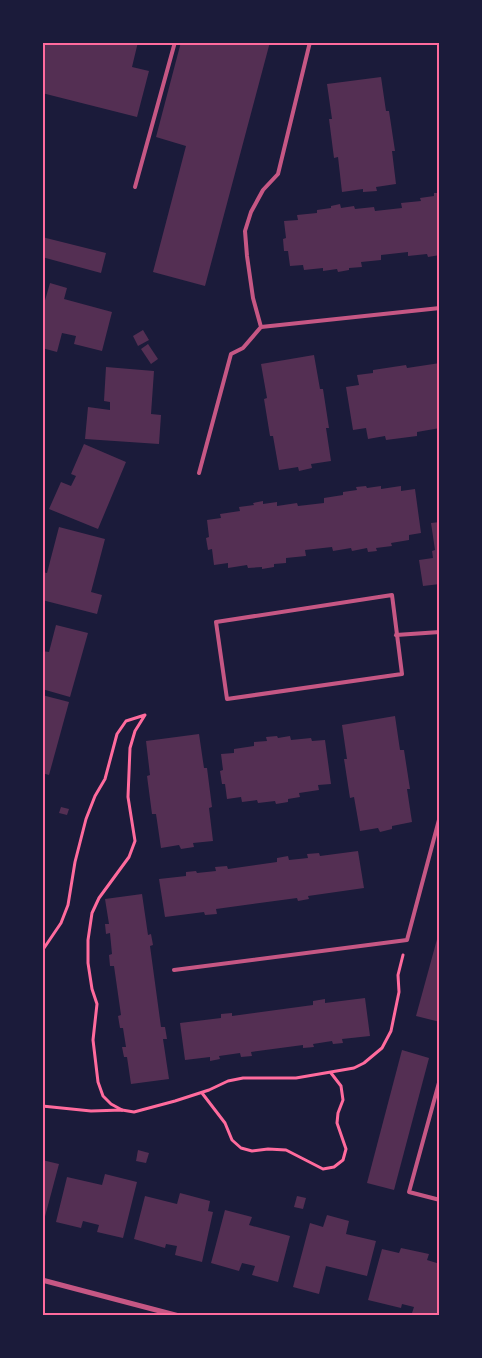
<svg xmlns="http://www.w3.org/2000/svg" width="482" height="1358" viewBox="0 0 482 1358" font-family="Roboto,sans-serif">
	<rect width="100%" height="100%" fill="#1b1b3a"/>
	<g fill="#542f53">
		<path d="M42,42H138L132,67L149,71L137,117L42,93Z"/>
		<path d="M181,42H270L205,286L153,272L186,146L156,137Z"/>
		<path d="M381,77L386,111H389L395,151H392L396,184L376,187L377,191L363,192V189L342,192L338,157L334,158L329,119H332L327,84Z"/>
		<path d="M434,193H440V255L428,257L427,254L408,256V252L381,255V260L361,262L362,267L349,268V270L338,272L337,269L323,271V268L304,270L303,265L290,266L288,251H284L283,239L286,238L284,221L298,220L297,215L317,213V210L331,208V206L340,204L341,208L354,206L355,209L374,207L375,211L402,208L401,203L421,201L420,198L434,196Z"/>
		<path d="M42,237L106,253L101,273L42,257Z"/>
		<path d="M50,283L67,288L64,299L112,312L102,351L74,344L76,336L62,333L57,352L42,348V311Z"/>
		<path d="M143,330L149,340L138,346L133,336Z"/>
		<path d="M148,344L158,359L151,364L141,349Z"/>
		<path d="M314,355L320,389H323L329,428H326L331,461L311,464L312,468L299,471L298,467L279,470L273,436H270L264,399L267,398L261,364Z"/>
		<path d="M440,363V428L417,432V436L386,440L385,436L368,439L366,428L353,430L346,387L359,385L357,375L373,373V370L406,365L407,368Z"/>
		<path d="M106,367L154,371L151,414L161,415L159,444L85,439L88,407L110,410V402L104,401Z"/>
		<path d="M84,444L126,462L98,529L49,509L61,482L71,486L76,476L71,474Z"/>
		<path d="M366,486L367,488L381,486V489L401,486V491L415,489L421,533L409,535V540L391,543L392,546L376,548L377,551L368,552L367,548L352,551L351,548L333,551L332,547L305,550L306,556L286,558V563L274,564V567L262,569V567L248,568L247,565L228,568V563L214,565L212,549L208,550L206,538L209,537L207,520L221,518L220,514L240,511L239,507L254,505L253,503L263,501V504L277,502V506L297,503L298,506L324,503V498L343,495V492L357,490L356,487Z"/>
		<path d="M440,522V584L423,586L419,560L433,558L432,551L435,550L431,523Z"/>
		<path d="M59,527L105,539L91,592L102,595L97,614L42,600V572L47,573Z"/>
		<path d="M56,625L88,633L70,697L42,689V651L49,652Z"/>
		<path d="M42,695L69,702L49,775L42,773Z"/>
		<path d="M395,716L400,750H404L410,789H407L412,822L392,826V829L380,832L378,828L360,831L354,797L350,798L344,759H347L342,725Z"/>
		<path d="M199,734L204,768H207L212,807L209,808L213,841L193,843L194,847L181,849L179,845L161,848L156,814H152L147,776L150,775L146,741Z"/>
		<path d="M277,736L278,738L290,736L291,740L311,738L312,741L325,740L331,784L318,785L319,790L299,793L300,797L288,799V802L276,804L275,801L258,803L257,800L242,802L241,797L227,799L225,784H222L220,771L223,770L221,754L234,753V749L254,746V742L267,741L266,737Z"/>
		<path d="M61,807L69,809L67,815L59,813Z"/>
		<path d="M358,851L364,888L308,896L309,899L298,901L297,898L216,909L217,914L205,915L204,912L165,917L159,879L186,876V872L196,871L197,873L216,871L215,867L227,866L228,869L277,862V858L288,856L289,860L308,858L307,854L319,853L320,856Z"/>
		<path d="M142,894L148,935L151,934L153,945L150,946L161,1027H165L167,1039H163L169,1079L131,1084L127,1057H124L122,1047H126L123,1028H120L118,1016L121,1015L114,966H110L109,955L112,954L110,933L106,934L105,924H109L105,899Z"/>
		<path d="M439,932H440V1022L416,1016Z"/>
		<path d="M365,998L370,1036L342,1039L343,1043L333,1044L332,1041L313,1044L314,1047L303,1048V1045L251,1052L252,1056L241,1057L240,1053L219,1056L220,1059L210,1061V1057L185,1060L180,1023L221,1018V1014L232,1013V1016L313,1005V1001L325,999V1003Z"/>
		<path d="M402,1050L429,1058L394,1190L367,1183Z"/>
		<path d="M138,1150L149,1153L146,1163L136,1161Z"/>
		<path d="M42,1160L59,1164L43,1224H42Z"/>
		<path d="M105,1174L137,1182L123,1238L97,1232L99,1225L83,1221L81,1228L56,1222L67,1177L102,1185Z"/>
		<path d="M180,1193L210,1201L208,1211L213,1212L202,1262L175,1255L177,1246L166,1244L165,1248L134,1239L145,1196L177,1204Z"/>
		<path d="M297,1196L306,1198L303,1209L294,1207Z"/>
		<path d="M225,1210L252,1217L249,1225L290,1236L278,1282L252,1275L255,1266L242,1263L239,1271L211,1263Z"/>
		<path d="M327,1215L349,1221L346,1234L376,1241L367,1276L326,1266L319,1294L293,1287L310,1223L323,1227Z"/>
		<path d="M401,1248L429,1254L427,1260L440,1264V1309L438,1316H411L414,1307L402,1304L401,1308L368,1300L382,1249L399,1253Z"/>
	</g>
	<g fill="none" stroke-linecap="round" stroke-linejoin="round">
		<g stroke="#ff6b9d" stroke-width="3">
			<path d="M42,951L61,923L68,905L75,862L86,819L95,796L105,779L117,734L126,721L145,715L135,731L130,748L128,797L135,841L129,857L99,898L92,913L88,940V963L92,989L97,1004L93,1040L98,1082L103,1096L111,1104L122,1110"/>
			<path d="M202,1093L225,1123L232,1140L241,1148L252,1151L268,1149L286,1150L323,1169L334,1167L343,1160L346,1149L337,1123L338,1113L343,1100L341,1086L331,1073"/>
			<path d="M42,1106L91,1111L122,1110L134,1112L175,1101L209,1090L228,1081L243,1078H296L354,1068L364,1063L382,1048L391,1031L399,992L398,975L403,955"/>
		</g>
		<g stroke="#c65784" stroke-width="4">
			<path d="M135,187L175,42"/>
			<path d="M261,327L440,308"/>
			<path d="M199,473L231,354L243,348L261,327L253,298L247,256L245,231L251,212L263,190L278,174L310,42"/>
			<path d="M392,595L402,674L227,699L216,622Z"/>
			<path d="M396,635L440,632"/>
			<path d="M174,970L407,940L440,816"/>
			<path d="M440,1079L409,1192L440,1200"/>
		</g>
		<path stroke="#c65784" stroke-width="5" d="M42,1280L179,1316"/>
	</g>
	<rect width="482" height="1358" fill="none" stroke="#1b1b3a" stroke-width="88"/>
	<rect x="44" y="44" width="394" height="1270" fill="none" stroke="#ff6b9d" stroke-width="2"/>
</svg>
